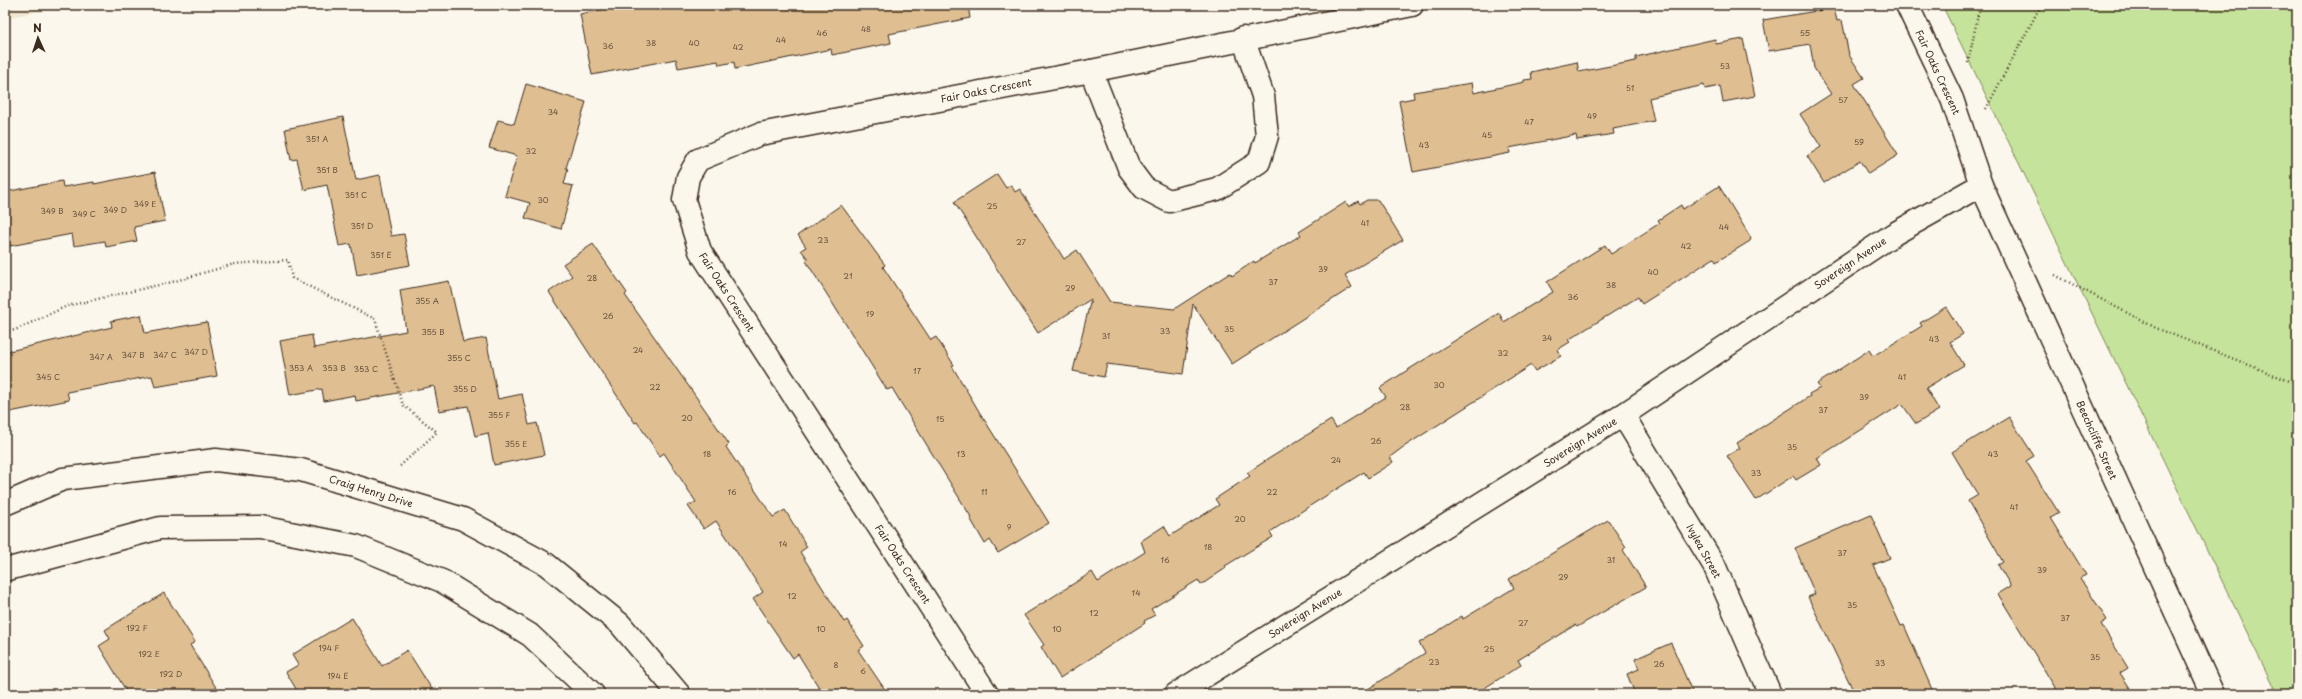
<svg xmlns="http://www.w3.org/2000/svg" width="2302" height="699" viewBox="0 0 2302 699" font-family="'Playpen Sans',sans-serif">
	<rect width="100%" height="100%" fill="#fbf7ec"/>
	<filter id="ink" filterUnits="userSpaceOnUse"><feTurbulence type="fractalNoise" baseFrequency=".025" numOctaves="2"/><feDisplacementMap in="SourceGraphic" scale="8" xChannelSelector="R" yChannelSelector="G"/><feConvolveMatrix kernelMatrix="1 2 1 2 8 2 1 2 1" color-interpolation-filters="sRGB"/></filter>
	<g filter="url(#ink)">
		<path fill="#f3e6d1" d="M5,5H73L5,18Z"/>
		<path fill="#c5e39b" stroke="#80865c" d="M1942,5H2297V694H2277Z"/>
		<g fill="#dfbf92" stroke="#3b2a1e">
			<path d="M625,5H968L970,18L889,34L891,43L832,55L831,49L735,69L734,62L719,65L718,61L678,68L676,59L592,75L580,14Z"/>
			<path d="M1834,8L1837,21L1842,20L1849,55L1864,78L1854,84L1898,155L1868,174L1860,161L1824,183L1807,156L1821,147L1800,114L1831,94L1814,68L1810,44L1769,51L1763,20Z"/>
			<path d="M1715,39L1716,44L1743,39L1755,96L1723,102L1720,86L1705,89L1704,85L1649,98L1654,121L1613,129L1614,134L1577,140L1576,135L1509,148L1510,153L1413,172L1399,101L1414,98L1413,92L1472,83L1474,93L1524,82V80L1532,79L1531,72L1577,62L1579,72L1636,61V57Z"/>
			<path d="M526,84L586,102L566,168L568,169L564,184L573,186L561,229L525,218L530,203L505,196L517,156L489,148L498,120L514,124Z"/>
			<path d="M343,117L356,180L380,175L391,236L404,234L410,265L357,275L351,244L339,246L327,185L304,190L297,159L291,160L285,129Z"/>
			<path d="M155,172L165,221L134,227L137,241L106,247L105,241L74,246L72,234L10,246L5,220V192L62,181L63,187L94,182V184Z"/>
			<path d="M997,174L1006,188L1011,185L1015,192L1020,189L1064,259L1077,250L1110,302L1174,309L1230,273L1232,276L1254,261L1255,263L1301,235L1299,232L1346,202L1349,207L1358,201L1360,204L1367,200H1378L1403,240L1345,275L1352,287L1232,364L1193,304L1183,374L1107,364L1104,377L1073,371L1091,299L1038,333L954,202Z"/>
			<path d="M1719,186L1751,238L1750,241L1716,262L1714,258L1642,304L1638,297L1568,340L1570,342L1557,350L1561,356L1535,371L1531,365L1402,448L1390,457L1393,462L1368,478L1364,472L1316,502L1270,532L1273,537L1225,566L1226,568L1201,585L1198,580L1151,609L1155,615L1144,621L1145,623L1060,678L1041,647L1044,645L1024,615L1092,572L1098,582L1145,552L1141,541L1164,526L1170,536L1219,505L1215,499L1250,476L1247,473L1270,458L1331,420L1336,428L1386,397L1380,388L1403,373L1499,313L1504,322L1553,292L1547,282L1605,245L1611,254L1660,223L1658,220L1681,205L1683,209Z"/>
			<path d="M841,205L885,265L883,267L931,340L936,337L954,365L952,366L980,413L1049,523L998,553L990,540L985,544L970,518L971,517L898,398L892,388L887,390L806,261L808,259L801,250L806,247L798,235Z"/>
			<path d="M593,244L627,293L625,295L729,444L726,447L773,517L785,510L807,547L800,552L844,622L847,620L864,646L858,650L888,694H823L798,654L793,658L753,599L763,592L716,521L704,529L688,506L696,502L664,453L660,456L637,422L635,423L549,292L572,276L563,264Z"/>
			<path d="M449,281L463,342L486,338L498,399L522,394L529,425L537,423L544,455L494,465L488,433L475,436L468,406L439,411L434,386L356,401L355,395L324,401L322,389L290,395L280,341L312,335L314,348L406,331L400,290Z"/>
			<path d="M1946,307L1963,334L1950,342L1964,365L1926,388L1939,410L1916,424L1902,404L1817,458L1821,465L1796,480L1793,476L1756,500L1727,456L1740,448L1737,443L1810,396L1809,394L1820,388L1817,384L1869,350L1873,356L1922,326L1920,323Z"/>
			<path d="M141,315L145,333L207,322L217,376L155,387L152,376L67,392L69,400L5,413V352L112,327L111,321Z"/>
			<path d="M2009,417L2034,456L2026,461L2059,513L2051,518L2086,575L2080,578L2107,620L2101,624L2128,668L2120,673L2134,694H2059L1998,594L2011,586L1998,565L2003,562L1968,501L1978,495L1952,452Z"/>
			<path d="M1871,515L1890,558L1873,565L1901,626L1904,625L1934,694H1855L1808,597L1815,594L1795,548Z"/>
			<path d="M1608,520L1626,547L1623,550L1646,587L1577,627L1575,625L1518,660L1521,665L1475,694H1360L1425,653L1419,643L1462,616L1463,619L1514,588L1509,579Z"/>
			<path d="M164,593L195,642L190,645L220,694H128L99,646L110,639L105,630Z"/>
			<path d="M352,618L382,666L407,650L435,694H299L286,672L298,665L292,655Z"/>
			<path d="M1671,643L1693,694H1635L1627,674L1639,669L1635,659Z"/>
		</g>
		<g fill="none" stroke-linecap="round" stroke-linejoin="round">
			<g stroke="#3b2a1e" stroke-width="25">
				<g id="minor">
					<path d="M1907,5L1952,99L1981,185L2213,694"/>
					<path d="M1091,71L1129,168L1144,188L1169,201L1217,189L1259,162L1267,136L1263,96L1243,38"/>
					<path d="M1623,415L1714,565L1770,694"/>
					<path d="M5,504L63,479L216,460L301,470L463,519L546,564L620,624L679,694"/>
					<path d="M5,570L160,528L260,527L356,546L442,581L530,635L593,694"/>
					<path d="M987,694L700,251L684,200L688,177L698,160L760,134L1091,71L1412,5"/>
					<path d="M1176,694L1623,415L1894,234L1981,185"/>
				</g>
			</g>
			<g stroke="#3b2a1e" stroke-width="2.5" stroke-dasharray="1 3" stroke-linecap="butt">
				<path d="M1968,63L1980,5"/>
				<path d="M1986,109L2041,5"/>
				<path d="M2055,275L2156,328L2297,384"/>
				<path d="M5,332L15,330L67,306L172,282L234,264L288,260L292,278L375,319L403,405L437,432L399,467"/>
			</g>
			<use href="#minor" stroke="#fbf7ec" stroke-width="22"/>
		</g>
	</g>
	<g text-anchor="middle" stroke-width="4" stroke-linejoin="round" paint-order="stroke">
		<g font-size="8" fill="#644f3b">
			<text x="866" y="32">48</text>
			<text x="822" y="36">46</text>
			<text x="1805" y="36">55</text>
			<text x="781" y="43">44</text>
			<text x="651" y="46">38</text>
			<text x="694" y="46">40</text>
			<text x="608" y="49">36</text>
			<text x="738" y="50">42</text>
			<text x="1725" y="69">53</text>
			<text x="1630" y="91">51</text>
			<text x="1843" y="103">57</text>
			<text x="553" y="115">34</text>
			<text x="1592" y="119">49</text>
			<text x="1529" y="125">47</text>
			<text x="1487" y="138">45</text>
			<text x="317" y="142">351 A</text>
			<text x="1859" y="145">59</text>
			<text x="1424" y="148">43</text>
			<text x="531" y="154">32</text>
			<text x="327" y="173">351 B</text>
			<text x="356" y="198">351 C</text>
			<text x="543" y="203">30</text>
			<text x="145" y="207">349 E</text>
			<text x="992" y="209">25</text>
			<text x="115" y="213">349 D</text>
			<text x="52" y="214">349 B</text>
			<text x="84" y="217">349 C</text>
			<text x="1365" y="226">41</text>
			<text x="362" y="229">351 D</text>
			<text x="1724" y="230">44</text>
			<text x="823" y="243">23</text>
			<text x="1021" y="245">27</text>
			<text x="1686" y="249">42</text>
			<text x="381" y="258">351 E</text>
			<text x="1323" y="272">39</text>
			<text x="1653" y="275">40</text>
			<text x="848" y="279">21</text>
			<text x="592" y="281">28</text>
			<text x="1273" y="285">37</text>
			<text x="1611" y="288">38</text>
			<text x="1070" y="291">29</text>
			<text x="1573" y="300">36</text>
			<text x="427" y="304">355 A</text>
			<text x="870" y="317">19</text>
			<text x="608" y="319">26</text>
			<text x="1229" y="332">35</text>
			<text x="1165" y="334">33</text>
			<text x="433" y="335">355 B</text>
			<text x="1106" y="339">31</text>
			<text x="1547" y="341">34</text>
			<text x="1934" y="342">43</text>
			<text x="638" y="353">24</text>
			<text x="196" y="355">347 D</text>
			<text x="1503" y="356">32</text>
			<text x="133" y="358">347 B</text>
			<text x="165" y="358">347 C</text>
			<text x="101" y="360">347 A</text>
			<text x="459" y="361">355 C</text>
			<text x="301" y="371">353 A</text>
			<text x="334" y="371">353 B</text>
			<text x="366" y="372">353 C</text>
			<text x="917" y="374">17</text>
			<text x="48" y="380">345 C</text>
			<text x="1902" y="380">41</text>
			<text x="1439" y="388">30</text>
			<text x="655" y="390">22</text>
			<text x="465" y="392">355 D</text>
			<text x="1864" y="400">39</text>
			<text x="1405" y="410">28</text>
			<text x="1823" y="413">37</text>
			<text x="499" y="418">355 F</text>
			<text x="687" y="421">20</text>
			<text x="940" y="422">15</text>
			<text x="1376" y="444">26</text>
			<text x="516" y="447">355 E</text>
			<text x="1792" y="450">35</text>
			<text x="707" y="457">18</text>
			<text x="961" y="457">13</text>
			<text x="1993" y="457">43</text>
			<text x="1336" y="463">24</text>
			<text x="1756" y="476">33</text>
			<text x="732" y="495">16</text>
			<text x="984" y="495">11</text>
			<text x="1272" y="495">22</text>
			<text x="2014" y="510">41</text>
			<text x="1240" y="522">20</text>
			<text x="1009" y="530">9</text>
			<text x="783" y="547">14</text>
			<text x="1208" y="550">18</text>
			<text x="1842" y="556">37</text>
			<text x="1165" y="563">16</text>
			<text x="1611" y="563">31</text>
			<text x="2042" y="573">39</text>
			<text x="1563" y="580">29</text>
			<text x="1136" y="596">14</text>
			<text x="792" y="599">12</text>
			<text x="1852" y="608">35</text>
			<text x="1094" y="616">12</text>
			<text x="2065" y="621">37</text>
			<text x="1523" y="626">27</text>
			<text x="137" y="631">192 F</text>
			<text x="821" y="632">10</text>
			<text x="1057" y="632">10</text>
			<text x="329" y="651">194 F</text>
			<text x="1489" y="652">25</text>
			<text x="149" y="657">192 E</text>
			<text x="2095" y="660">35</text>
			<text x="1434" y="665">23</text>
			<text x="1880" y="666">33</text>
			<text x="1659" y="667">26</text>
			<text x="836" y="668">8</text>
			<text x="863" y="674">6</text>
			<text x="171" y="677">192 D</text>
			<text x="338" y="679">194 E</text>
		</g>
		<g font-size="10" fill="#3b2a1e" stroke="#fbf7ec">
			<text transform="translate(1938 72) rotate(65)" y="4">Fair Oaks Crescent</text>
			<text transform="translate(986 90) rotate(-11)" y="4">Fair Oaks Crescent</text>
			<text transform="translate(1850 263) rotate(-34)" y="4">Sovereign Avenue</text>
			<text transform="translate(727 292) rotate(57)" y="4">Fair Oaks Crescent</text>
			<text transform="translate(2097 440) rotate(66)" y="4">Beechcliffe Street</text>
			<text transform="translate(1580 442) rotate(-32)" y="4">Sovereign Avenue</text>
			<text transform="translate(371 491) rotate(17)" y="4">Craig Henry Drive</text>
			<text transform="translate(1704 551) rotate(61)" y="4">Ivylea Street</text>
			<text transform="translate(903 564) rotate(57)" y="4">Fair Oaks Crescent</text>
			<text transform="translate(1305 613) rotate(-32)" y="4">Sovereign Avenue</text>
		</g>
	</g>
	<rect width="2302" height="699" fill="none" stroke="#fbf7ec" stroke-width="20"/>
	<rect x="10" y="10" width="2282" height="679" fill="none" stroke="#3b2a1e" stroke-width="1.5" filter="url(#ink)"/>
	<g transform="translate(38 38) rotate(357)" stroke="#fbf7ec" stroke-width="3" paint-order="stroke">
	<path d="M0-3L7 15L0 10L-7 15Z" fill="#3b2a1e"/>
	<text y="-6" font-size="11" font-weight="bold" text-anchor="middle" fill="#3b2a1e">N</text>
	</g>
</svg>
